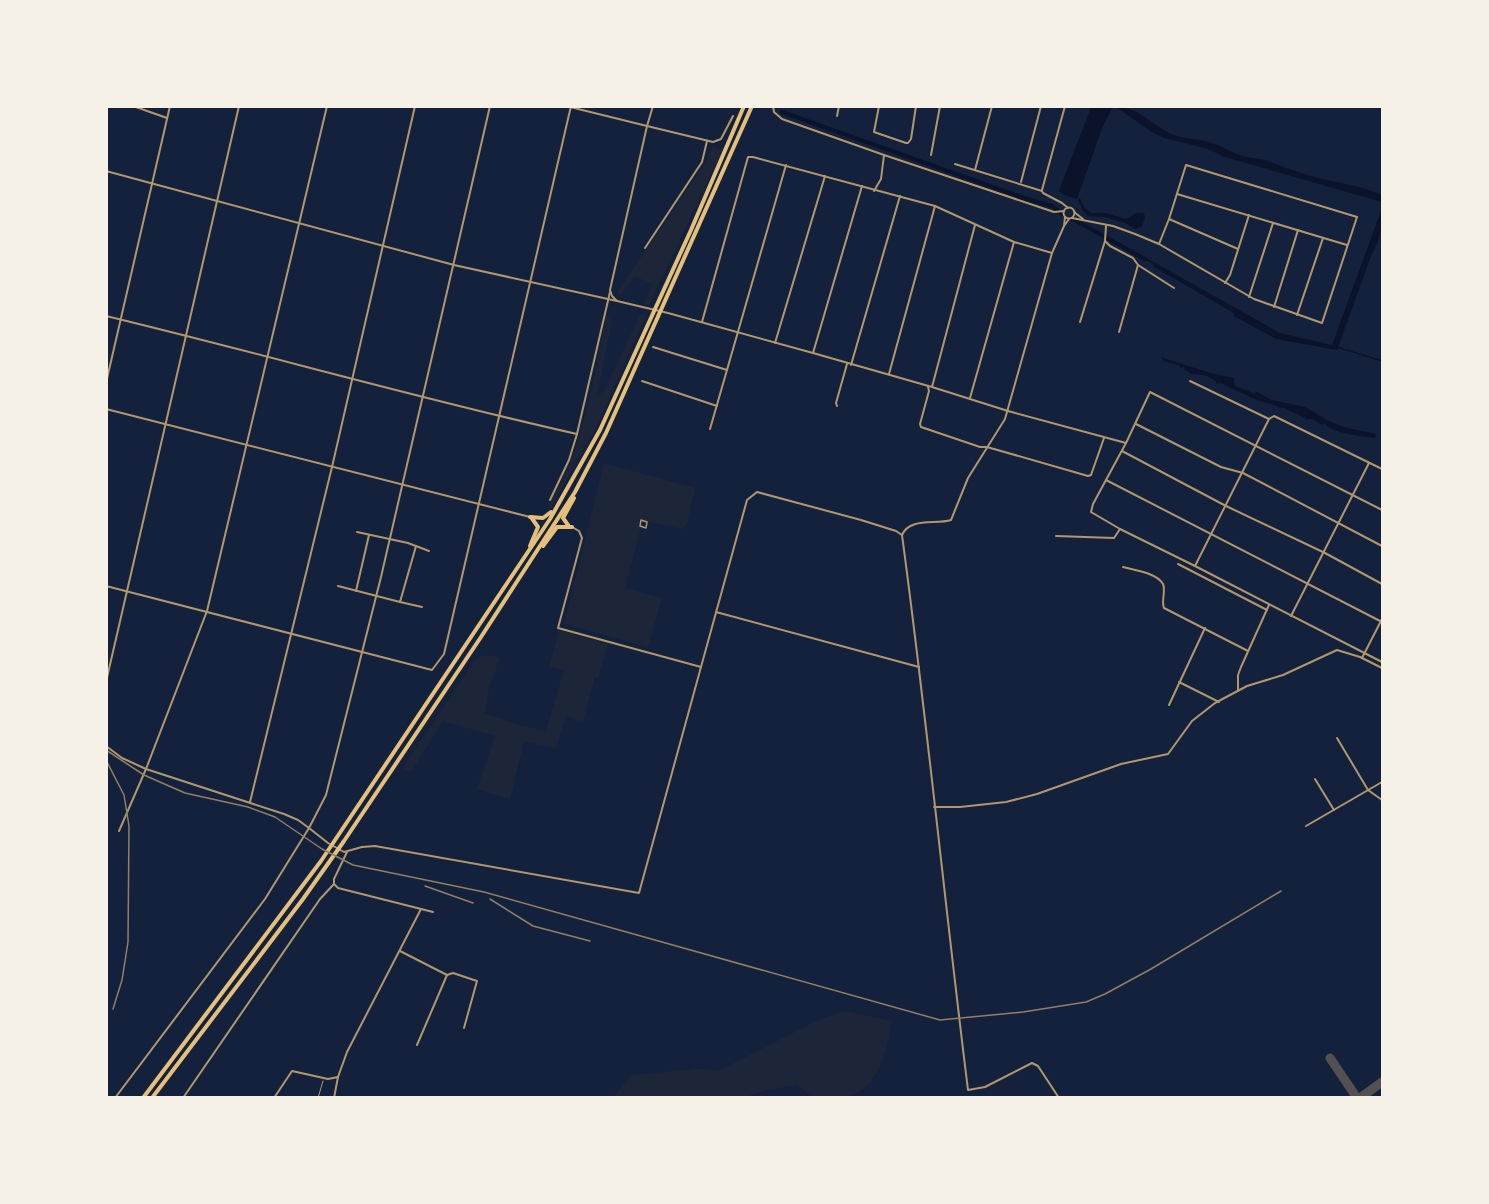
<svg xmlns="http://www.w3.org/2000/svg" width="1489" height="1204" viewBox="0 0 1489 1204" font-family="Spectral,serif">
	<rect width="100%" height="100%" fill="#14213d"/>
	<g fill="#1d2539">
		<path d="M712,146L722,151L649,305L644,303L653,284L634,276L621,295L617,293L707,160Z"/>
		<path d="M641,313L646,316L594,431L551,508H547C556,490 567,472 574,453C589,409 597,363 606,317L612,320L597,396L604,391Z"/>
		<path d="M604,463L695,488L687,524L682,529L640,520L638,525L641,527L625,588L662,598L648,647L564,624Z"/>
		<path d="M559,630L608,644L598,678L595,677L583,722L566,716L556,748L524,742L510,799L477,789L495,736L443,721L411,772L402,769L475,660L485,655L500,657L488,692L485,713L518,725L546,731L564,670L549,667Z"/>
		<path d="M845,1011L892,1021C885,1054 880,1092 841,1098C832,1099 821,1098 812,1097L797,1085L766,1090L745,1097H613L632,1075L695,1069L720,1070L823,1018Z"/>
	</g>
	<g fill="#0b132b">
		<path d="M1091,107H1113L1103,126L1077,199L1064,195L1059,191Z"/>
		<path d="M1116,107C1139,106 1155,129 1177,136C1187,139 1198,139 1209,142C1220,145 1231,152 1242,156C1249,158 1257,158 1265,160C1279,165 1293,171 1308,175C1333,183 1358,184 1382,195V202L1225,157L1205,148L1164,138L1152,132Z"/>
		<path d="M1080,198L1084,207L1091,213H1106L1126,219L1136,213H1144L1145,217L1142,227L1135,229L1125,223L1104,217L1089,216L1083,211L1078,200Z"/>
		<path d="M1382,208C1383,226 1380,240 1371,256L1337,350L1276,339L1234,316V313L1154,267L1152,263L1141,258L1143,256L1280,333L1332,345Z"/>
		<path d="M1161,357L1210,373L1234,378L1235,386L1254,393L1257,392L1272,400L1305,407L1327,420L1344,427L1376,434L1375,438C1358,436 1332,433 1324,423L1322,425L1312,419H1305V417H1303L1284,408H1278L1275,405L1259,401L1220,383L1216,384V381C1207,375 1201,374 1191,374L1187,371H1185L1184,367L1180,368L1179,365L1163,361Z"/>
	</g>
	<g fill="none" stroke-linecap="round" stroke-linejoin="round">
		<path stroke="#0b132b" stroke-width="1.5" d="M1337,347L1382,361"/>
		<g stroke="#0b132b" stroke-width="4">
			<path d="M782,112L1027,199L1052,206L1062,214"/>
			<path d="M1071,218L1145,259"/>
		</g>
		<g stroke="#525050" stroke-width="9">
			<path d="M1330,1058L1357,1098"/>
			<path d="M1360,1098L1382,1082"/>
		</g>
		<path stroke="#b1986c" stroke-width="1" d="M318,1098L323,1081"/>
		<path stroke="#b1986c" stroke-width="1.5" d="M641,520L647,522L646,528L640,526Z"/>
		<g stroke="#b1986c" stroke-width="2">
			<path d="M133,106L167,118"/>
			<path d="M490,106L381,577L326,795L309,828L328,843L344,852L362,847L375,846L639,893L701,667"/>
			<path d="M653,106L647,126L713,142L721,139L733,116"/>
			<path d="M773,106L774,112L782,119L884,155L881,179L874,191"/>
			<path d="M879,106L874,132L906,143H908L911,139L916,106"/>
			<path d="M837,116L839,106"/>
			<path d="M884,155L1054,212L1064,211"/>
			<path d="M931,155L940,106"/>
			<path d="M955,164L1042,191L1043,193L1062,203L1068,208"/>
			<path d="M975,170L992,106"/>
			<path d="M106,171L454,265L617,301"/>
			<path d="M1021,182L1041,106"/>
			<path d="M1042,190L1065,106"/>
			<path d="M1177,194L1347,245"/>
			<circle cx="1069" cy="213" r="5.5"/>
			<path d="M1074,212L1083,219"/>
			<path d="M1065,217L1064,226L1069,219"/>
			<path d="M1072,218L1113,226L1135,234L1159,244L1254,299L1322,323L1357,217L1186,165L1169,219L1159,244"/>
			<path d="M1169,219L1238,249"/>
			<path d="M1105,241L1110,246L1133,258L1138,265L1174,288"/>
			<path d="M645,248L702,162L707,141"/>
			<path d="M1225,283L1230,275L1249,215"/>
			<path d="M1249,297L1273,223"/>
			<path d="M1274,307L1298,230"/>
			<path d="M1297,315L1323,238"/>
			<path d="M106,316C264,354 420,399 577,434"/>
			<path d="M702,322L748,157H753L935,206L1014,242L1052,253"/>
			<path d="M1080,322L1105,241L1106,226"/>
			<path d="M1119,332L1138,265"/>
			<path d="M775,343L825,176"/>
			<path d="M653,347L727,370"/>
			<path d="M813,353L862,186"/>
			<path d="M851,365L900,196"/>
			<path d="M889,374L935,206"/>
			<path d="M642,381L717,406"/>
			<path d="M1190,381L1269,419L1274,416L1382,469"/>
			<path d="M106,383L170,106"/>
			<path d="M928,387L929,391L920,424L921,427L980,447H987L1088,476L1091,475L1104,438"/>
			<path d="M932,387L975,225"/>
			<path d="M970,398L1014,242"/>
			<path d="M837,406L836,403L847,364"/>
			<path d="M106,409L530,517"/>
			<path d="M1008,411L1126,443"/>
			<path d="M1136,424L1221,467L1243,473L1382,546"/>
			<path d="M710,429L786,165"/>
			<path d="M1122,451L1226,506L1325,553L1382,584"/>
			<path d="M1106,480L1382,622"/>
			<path d="M550,500L569,460L577,434L610,292"/>
			<path d="M1382,510L1150,392L1126,443L1093,504L1091,512L1120,529L1195,566L1382,662"/>
			<path d="M572,527L579,531L582,538L558,628L701,667L747,500L757,492L861,520L896,531L902,535C927,720 945,906 968,1090L985,1087L1032,1063L1038,1066L1059,1098"/>
			<path d="M357,532L408,543L429,551"/>
			<path d="M902,535C910,517 935,525 951,520L968,478L1005,419L1052,253L1064,226"/>
			<path d="M1056,536L1114,538L1120,529"/>
			<path d="M1178,564L1267,610"/>
			<path d="M1195,566L1269,419"/>
			<path d="M1123,567C1134,570 1157,573 1163,584C1166,591 1161,601 1164,608L1248,651"/>
			<path d="M106,586L432,670L444,654L571,106"/>
			<path d="M338,586L400,602L416,546"/>
			<path d="M356,591L369,535"/>
			<path d="M400,602L422,607"/>
			<path d="M716,612L919,667"/>
			<path d="M1291,616L1369,463"/>
			<path d="M1362,658L1382,619"/>
			<path d="M106,682L239,106"/>
			<path d="M1179,682L1219,702"/>
			<path d="M1238,691V675L1241,667L1269,605"/>
			<path d="M1169,705L1205,628"/>
			<path d="M1337,738L1368,790L1382,800"/>
			<path d="M106,746L122,758L146,769L119,831"/>
			<path d="M1315,779L1334,810"/>
			<path d="M934,807H960L1006,802L1037,794L1121,764L1168,754L1192,721L1215,703L1247,686L1283,675L1337,650L1360,657L1382,668"/>
			<path d="M1306,826L1382,782"/>
			<path d="M334,884L338,888L433,912"/>
			<path d="M400,951L447,975"/>
			<path d="M447,975L453,973L477,981L464,1028"/>
			<path d="M417,1045L447,975"/>
			<path d="M183,1098L320,899L334,884V879L347,852"/>
			<path d="M274,1098L292,1071L328,1079L338,1077"/>
			<path d="M334,1098L338,1077L347,1052L421,909"/>
		</g>
		<g stroke="#b1986c" stroke-width="2">
			<path d="M566,106L647,126L610,290L612,296L617,301L668,313L813,353L932,387L1008,411"/>
			<path d="M250,802L332,467L415,106"/>
			<path d="M115,1098L265,899L309,828L298,820L284,814L146,769L207,611L327,106"/>
		</g>
		<g stroke="#e5c07b" stroke-width="4">
			<path d="M530,517L543,518L551,512"/>
			<path d="M568,525L563,518L574,498"/>
			<path d="M530,546L538,527L531,517"/>
			<path d="M543,546L557,527H572"/>
			<path d="M143,1098L321,861L550,519L600,430L691,230L744,106"/>
			<path d="M152,1098L303,899L344,841L481,637L575,492L606,433L752,106"/>
		</g>
		<g stroke="#918062" stroke-width="1.5">
			<path d="M106,750L144,775L185,793L248,807L275,817L322,849L353,865L484,892L940,1020L1023,1012L1086,1002L1105,994L1151,969L1281,891"/>
			<path d="M106,760L124,795L129,826L128,942L122,980L113,1009"/>
			<path d="M425,886L473,903"/>
			<path d="M490,899L533,926L590,941"/>
		</g>
	</g>
	<rect width="1489" height="1204" fill="none" stroke="#f6f1e7" stroke-width="216"/>
</svg>
